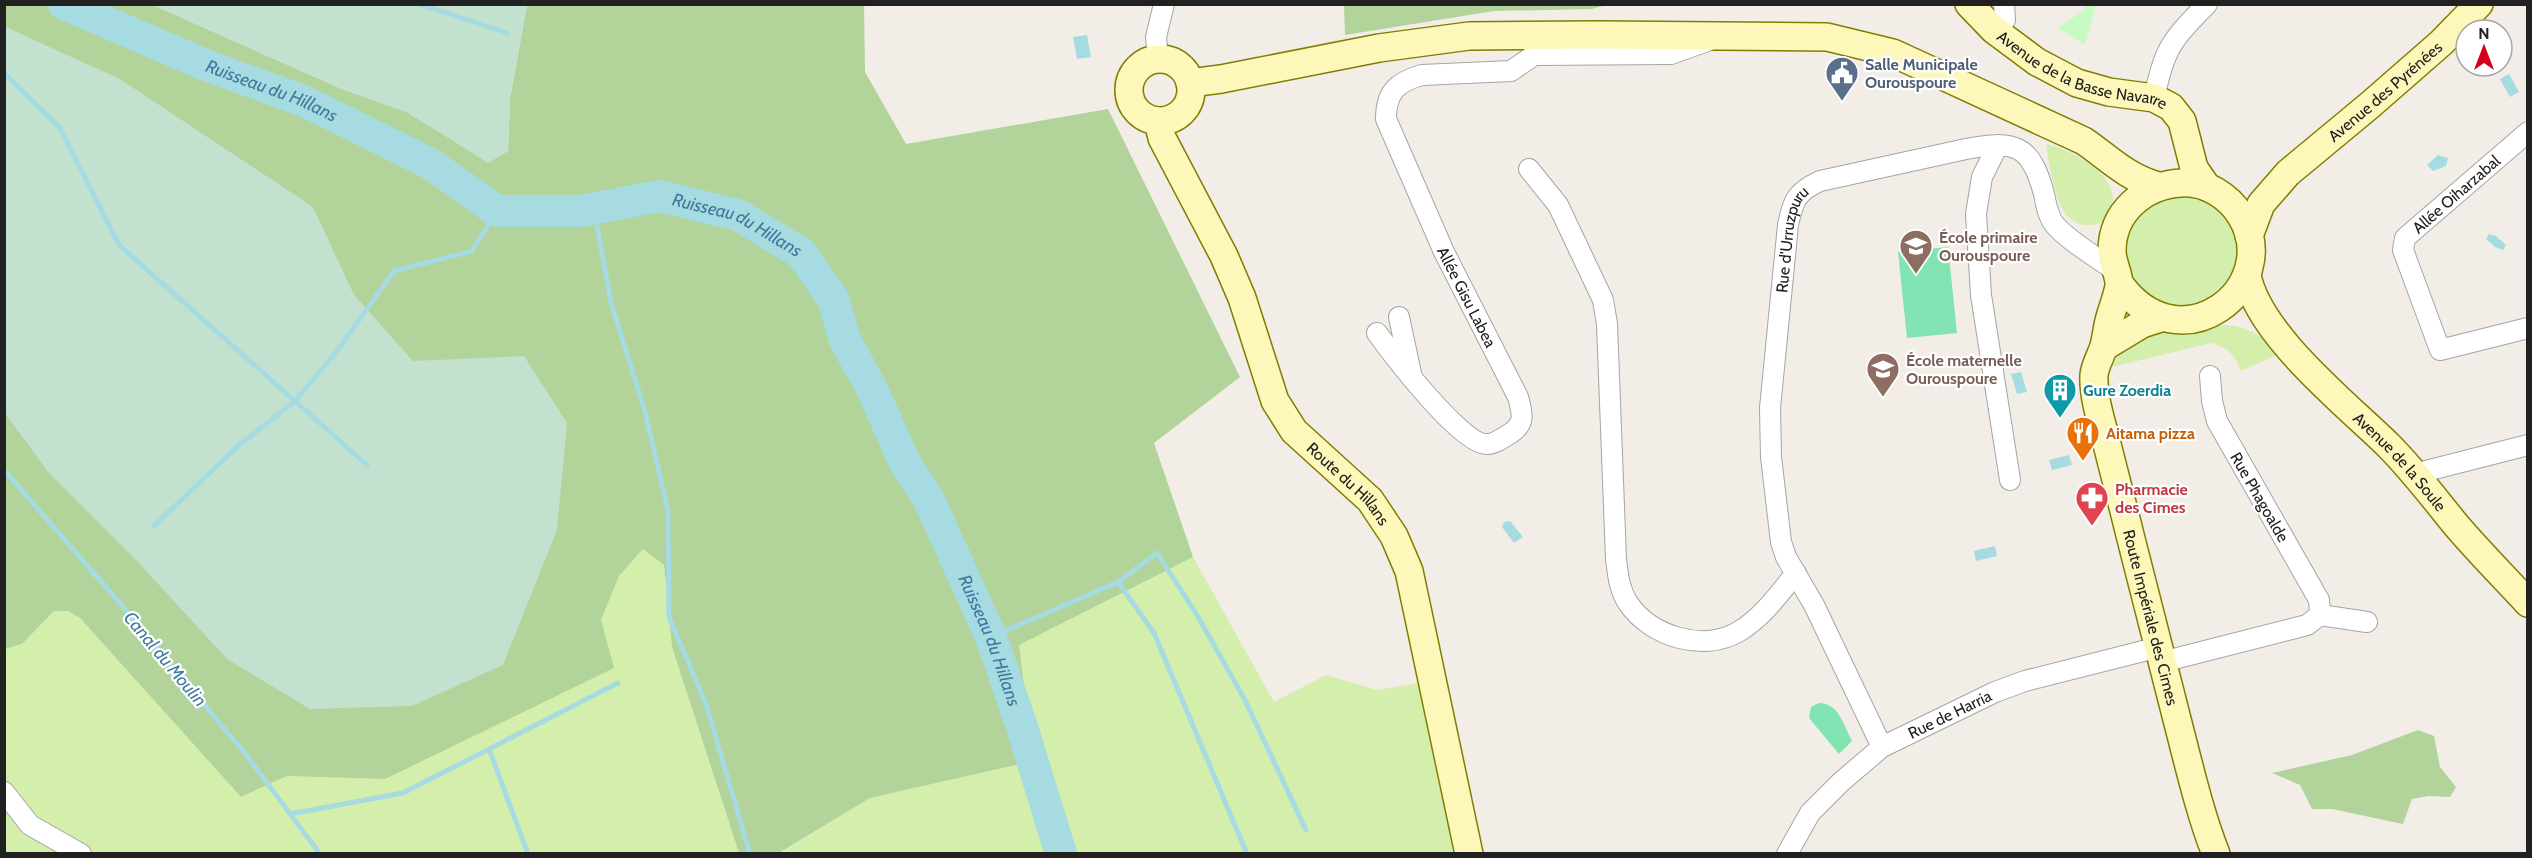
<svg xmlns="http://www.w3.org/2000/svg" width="2532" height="858" viewBox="0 0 2532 858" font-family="Cabin,sans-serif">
	<rect width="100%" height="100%" fill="#f2ede7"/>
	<g fill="#d4eeab">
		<path d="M2046,144C2077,151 2139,186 2101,223C2055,238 2052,174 2046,144Z"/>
		<path d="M2193,193L2224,211L2239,244L2236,268L2224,289L2204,303L2180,308L2156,303L2129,279L2125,268V231L2146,203Z"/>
		<path d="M2221,325C2245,324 2263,336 2279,354L2241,371C2235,355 2228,347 2211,343L2112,367L2120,352L2153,331L2197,333Z"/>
		<path d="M643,549L664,565L672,647L739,853H5L4,649L22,644L54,611H68L80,618L241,797L287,776L385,779L601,620L619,576Z"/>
		<path d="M1193,557L1274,702L1326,675L1377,690L1419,683L1456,854H779L870,798L1033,761L1018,645Z"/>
	</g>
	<g fill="#b2d39a">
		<path d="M5,5H153L342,89L407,112L488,162L508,151L510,98L527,5H864L865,72L906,144L1108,109L1240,377L1154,443L1193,557L1019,645L1033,761L870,798L779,853H739L672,647L664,565L643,549L619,576L601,620L614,668L385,779L287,776L241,797L80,618L68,611H54L22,644L5,649V193L120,80L5,27Z"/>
		<path d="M1344,5V4L1606,5L1592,9L1494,11L1345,35Z"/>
		<path d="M2418,730L2434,736L2440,767L2456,787L2450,797L2428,796L2412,799L2403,824L2332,809H2312L2300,785L2272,773L2352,755Z"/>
	</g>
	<g fill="#c3e1cf">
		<path d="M153,5H527L510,98L508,151L488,163L407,112L342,89Z"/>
		<path d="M5,27L120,79L313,207L354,295L413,361L524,356L567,423L557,530L503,665L412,706L310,709L227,659L138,562L48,472L5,413Z"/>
	</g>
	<path fill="#c6fcc3" d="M2086,5H2096L2085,45L2058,28L2084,10Z"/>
	<g fill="#81e4b2">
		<path d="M1948,247L1957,333L1907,338L1898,252Z"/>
		<path d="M1819,703C1839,703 1844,726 1852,741L1839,754L1809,718L1811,707Z"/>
	</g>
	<g fill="#a5dbe1">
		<path d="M1087,35L1091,57L1077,59L1073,37Z"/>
		<path d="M2509,74L2519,92L2510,97L2500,79Z"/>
		<path d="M2438,155L2448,158L2446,166L2433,171L2427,165Z"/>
		<path d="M2489,234L2496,236L2506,245L2503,250L2495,247L2486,239Z"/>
		<path d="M2021,372L2027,392L2017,394L2011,374Z"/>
		<path d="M2069,455L2072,465L2052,470L2049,460Z"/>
		<path d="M1510,521L1523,537L1514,543L1502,527L1504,522Z"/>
		<path d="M1995,546L1997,556L1976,561L1974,551Z"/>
	</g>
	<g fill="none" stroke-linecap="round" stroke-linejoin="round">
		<g stroke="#a5dbe1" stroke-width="5">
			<path d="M419,4L507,33"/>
			<path d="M4,73L60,128L119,245L367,465"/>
			<path d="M594,208L611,303L645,411L668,511L669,617L706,704L750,854"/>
			<path d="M4,470L119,602L247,756L320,854"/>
			<path d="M154,526L238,446L295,401L337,351L394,271L472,251L497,211"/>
			<path d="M1118,582L1154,633L1247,854"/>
			<path d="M991,637L1118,582L1157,553L1197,615L1245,700L1306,830"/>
			<path d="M489,749L528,854"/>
			<path d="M290,814L403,793L618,683"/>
		</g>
		<path stroke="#a5dbe1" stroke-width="32" id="s1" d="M64,4L208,66L304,101L431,164L497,211H581L659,196L738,215L801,253L833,299L845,340L872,389L905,463L929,500L991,637L1022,727L1061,854"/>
		<g stroke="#a5a5a5" stroke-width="22">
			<g id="street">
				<path d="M1994,30L2005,20L2004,4"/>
				<path d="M1158,59L1156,37L1164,4"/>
				<path d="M2154,98C2165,47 2171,41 2207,4"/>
				<path d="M2528,132L2405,238L2403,250L2440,350L2528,328"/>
				<path d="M1998,145L1982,177L1976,214L1981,295L2010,480"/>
				<path d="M1529,169L1558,205L1603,300L1607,324L1616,559C1618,575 1619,589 1628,603C1651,637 1703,652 1738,632C1762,618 1779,594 1796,573"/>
				<path d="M1399,317L1412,378"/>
				<path d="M1377,333C1393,355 1461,444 1486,444C1494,445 1504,437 1511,433C1526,423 1522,412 1518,397L1444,252L1386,119C1386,92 1397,82 1422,75L1511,71L1534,55L1671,54L1710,40"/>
				<path d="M2417,478L2426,471L2528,445"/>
				<path d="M2320,615L2367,622"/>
				<path d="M2162,662L2307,625L2320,615L2319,600L2217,421L2212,401L2210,376"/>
				<path id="s2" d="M1882,747L1814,605L1786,557L1781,542L1771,457L1770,408L1788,225C1793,201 1796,192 1820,181L1966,149C2015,140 2031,144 2044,194C2046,204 2048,217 2055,225C2066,239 2099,259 2114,270"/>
				<path d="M4,792L30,825L81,854"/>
				<path id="s3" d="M1787,854L1810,813L1841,782L1882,747L1995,692L2025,681L2159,647"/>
			</g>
		</g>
		<g stroke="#807e00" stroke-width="30">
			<g id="secondary">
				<path id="s4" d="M1969,4L1994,30L2037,62L2077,83L2109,92L2154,98L2171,107L2182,121L2194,168L2207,187"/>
				<circle cx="1160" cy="90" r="31"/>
				<path d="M1190,83L1221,79L1379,48L1469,36L1597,35L1827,37L1893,53L2084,141C2110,159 2126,177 2158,186"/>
				<path id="s5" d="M1158,121L1162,138L1224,256L1242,298L1275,401L1294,431L1370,500L1394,536L1409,571L1469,854"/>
				<path id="s6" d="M2249,236L2261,204L2288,173L2370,105L2441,43L2479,4"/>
				<path id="s7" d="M2247,275C2258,334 2345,403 2388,445C2413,470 2434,498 2456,525C2479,552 2504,577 2528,603"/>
				<path id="s8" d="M2119,283C2180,369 2284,287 2241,216C2229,196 2205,181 2181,183C2144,185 2112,212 2112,251C2112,263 2120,276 2119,286C2117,298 2112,309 2109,321C2107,329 2106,338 2104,346C2101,356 2095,365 2094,375C2093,395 2100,417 2105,436C2113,469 2122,502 2130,535C2147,602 2164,669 2181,735C2191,774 2201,816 2216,854"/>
				<path d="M2104,347L2142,324L2161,318"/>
			</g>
		</g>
		<use href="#street" stroke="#fff" stroke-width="20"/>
		<use href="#secondary" stroke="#fdf8ba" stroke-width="27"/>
	</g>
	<defs>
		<g id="civic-pin" transform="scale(1.725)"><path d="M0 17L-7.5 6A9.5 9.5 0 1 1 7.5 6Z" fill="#5c6f8a" stroke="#fff"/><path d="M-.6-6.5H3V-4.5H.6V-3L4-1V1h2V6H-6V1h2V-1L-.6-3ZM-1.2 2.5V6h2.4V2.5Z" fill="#fff"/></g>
		<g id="school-pin" transform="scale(1.725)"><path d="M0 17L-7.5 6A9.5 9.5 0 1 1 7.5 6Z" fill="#8d6e63" stroke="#fff"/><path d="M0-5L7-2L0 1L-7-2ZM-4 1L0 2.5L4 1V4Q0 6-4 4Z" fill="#fff"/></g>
		<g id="building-pin" transform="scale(1.725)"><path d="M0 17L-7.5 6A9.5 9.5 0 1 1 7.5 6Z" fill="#0f9aa8" stroke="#fff"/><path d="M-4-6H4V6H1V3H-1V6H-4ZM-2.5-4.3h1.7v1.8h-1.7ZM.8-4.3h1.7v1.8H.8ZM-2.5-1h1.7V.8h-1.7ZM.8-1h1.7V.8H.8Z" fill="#fff"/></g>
		<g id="restaurant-pin" transform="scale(1.725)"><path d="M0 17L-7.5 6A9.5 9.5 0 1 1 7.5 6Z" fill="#e8710a" stroke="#fff"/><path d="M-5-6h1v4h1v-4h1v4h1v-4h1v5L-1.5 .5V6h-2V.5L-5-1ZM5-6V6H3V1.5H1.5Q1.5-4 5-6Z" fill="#fff"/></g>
		<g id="pharmacy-pin" transform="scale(1.725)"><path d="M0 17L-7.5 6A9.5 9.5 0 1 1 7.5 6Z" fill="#e0444e" stroke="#fff"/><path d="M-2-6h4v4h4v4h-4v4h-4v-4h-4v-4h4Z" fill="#fff"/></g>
	</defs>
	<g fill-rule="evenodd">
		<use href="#civic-pin" x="1842" y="73"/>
		<use href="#school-pin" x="1916" y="246"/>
		<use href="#school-pin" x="1883" y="369"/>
		<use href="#building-pin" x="2060" y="390"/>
		<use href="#restaurant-pin" x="2083" y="433"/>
		<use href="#pharmacy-pin" x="2092" y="498"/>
	</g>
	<g text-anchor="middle" stroke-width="4.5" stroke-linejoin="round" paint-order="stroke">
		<g font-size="16" font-weight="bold" fill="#4e5e75" stroke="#fff" text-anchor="start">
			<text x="1865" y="70">Salle Municipale<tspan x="1865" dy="18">Ourouspoure</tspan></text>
		</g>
		<g font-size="16" fill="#212121" stroke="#fff">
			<text dy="6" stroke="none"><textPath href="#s4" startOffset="135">Avenue de la Basse Navarre</textPath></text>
			<text dy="6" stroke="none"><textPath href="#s6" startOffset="202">Avenue des Pyrénées</textPath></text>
			<text transform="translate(2456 194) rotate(-41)" y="6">Allée Oiharzabal</text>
			<text dy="6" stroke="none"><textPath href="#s2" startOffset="534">Rue d'Urruzpuru</textPath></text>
			<text transform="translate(1467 297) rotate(63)" y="6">Allée Gisu Labea</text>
			<text dy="6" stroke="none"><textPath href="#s7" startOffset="244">Avenue de la Soule</textPath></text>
			<text dy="6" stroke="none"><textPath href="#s5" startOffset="416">Route du Hillans</textPath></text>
			<text transform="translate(2260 497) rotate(60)" y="6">Rue Phagoalde</text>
			<text dy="6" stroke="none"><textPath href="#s8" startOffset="777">Route Impériale des Cimes</textPath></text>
			<text dy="6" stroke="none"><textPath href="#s3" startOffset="220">Rue de Harria</textPath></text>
		</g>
		<g font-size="16" font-weight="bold" fill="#785e54" stroke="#fff" text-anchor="start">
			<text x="1939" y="243">École primaire<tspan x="1939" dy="18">Ourouspoure</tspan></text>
			<text x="1906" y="366">École maternelle<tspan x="1906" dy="18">Ourouspoure</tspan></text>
		</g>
		<g font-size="16" font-weight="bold" fill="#0d838f" stroke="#fff" text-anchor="start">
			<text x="2083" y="396">Gure Zoerdia</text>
		</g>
		<g font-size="16" font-weight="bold" fill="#c56008" stroke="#fff" text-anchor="start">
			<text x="2106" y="439">Aitama pizza</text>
		</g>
		<g font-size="16" font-weight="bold" fill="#be3a42" stroke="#fff" text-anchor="start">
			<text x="2115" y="495">Pharmacie<tspan x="2115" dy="18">des Cimes</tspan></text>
		</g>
		<g font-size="18" font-style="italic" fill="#3f7a9e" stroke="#fff">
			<text dy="6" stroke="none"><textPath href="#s1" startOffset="225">Ruisseau du Hillans</textPath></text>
			<text dy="6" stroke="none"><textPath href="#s1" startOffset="729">Ruisseau du Hillans</textPath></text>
			<text dy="6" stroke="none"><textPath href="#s1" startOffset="1233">Ruisseau du Hillans</textPath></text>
			<text transform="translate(165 659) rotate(50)" y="6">Canal du Moulin</text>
		</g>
	</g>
	<rect width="2532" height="858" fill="none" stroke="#212121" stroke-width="12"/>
	<g transform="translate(2484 48)"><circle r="28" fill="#ffffff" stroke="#a6a6a6" stroke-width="1.5"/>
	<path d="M0-4.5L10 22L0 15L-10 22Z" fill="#d2001a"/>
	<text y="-9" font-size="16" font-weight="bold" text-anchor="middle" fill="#212121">N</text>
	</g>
</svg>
